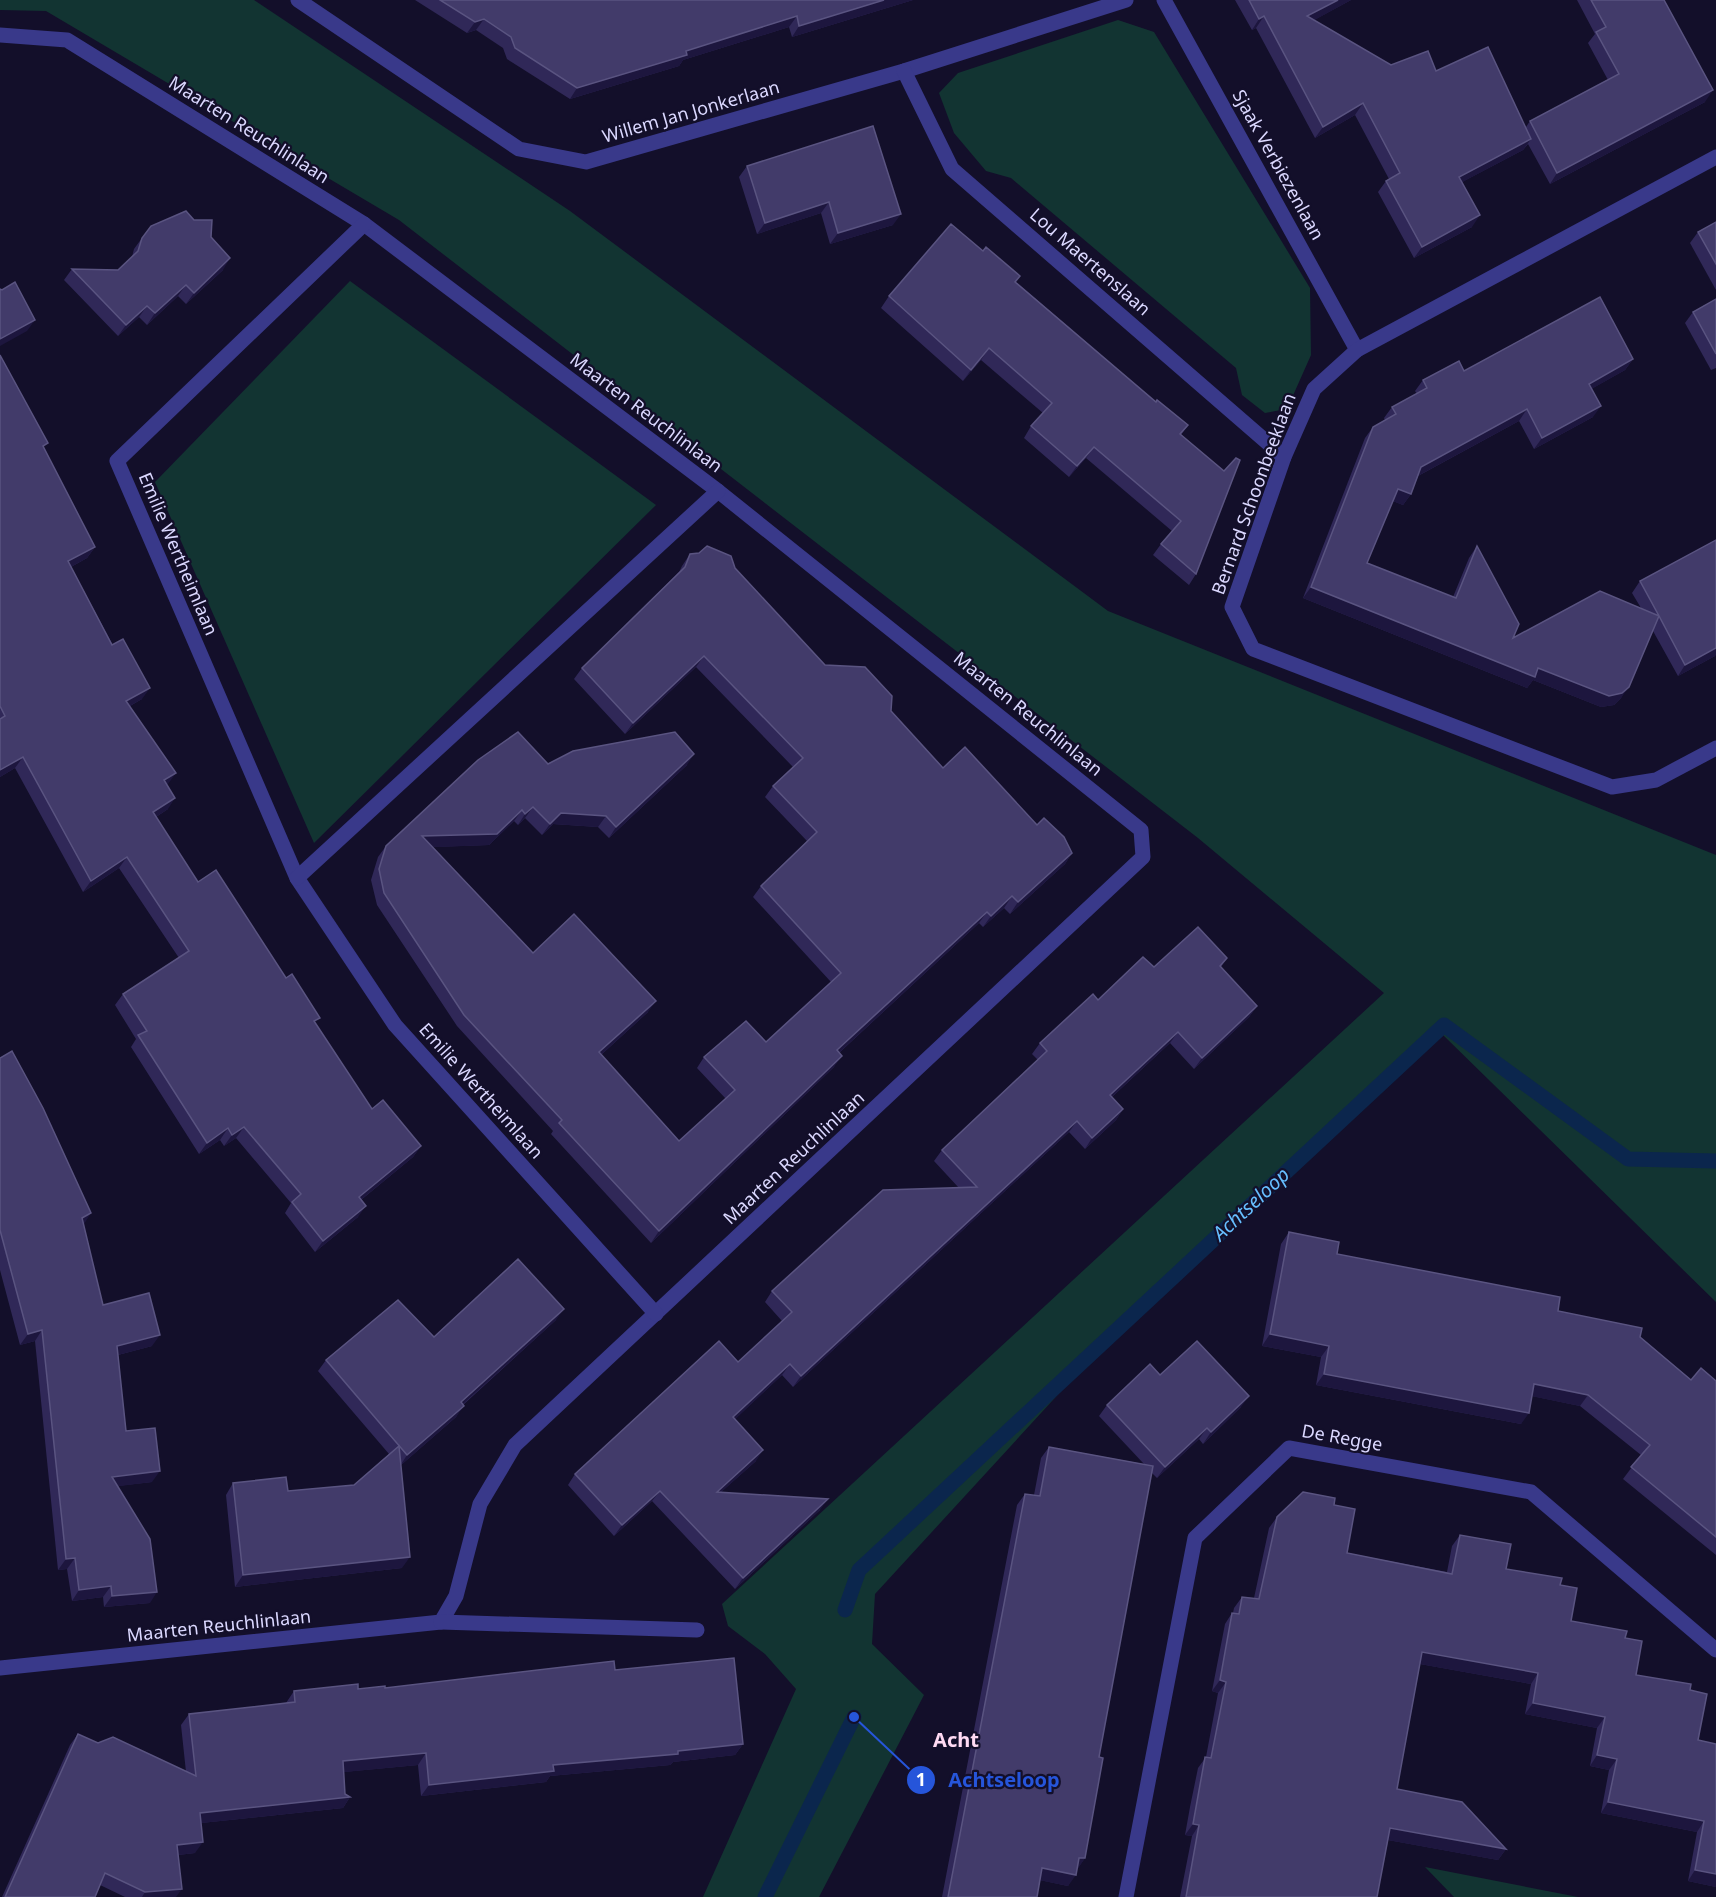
<svg xmlns="http://www.w3.org/2000/svg" width="1716" height="1897" viewBox="0 0 1716 1897" font-family="'Noto Sans',sans-serif">
	<rect width="100%" height="100%" fill="#130f2a"/>
	<g fill="#123432">
		<path d="M0,0H254L570,211L1108,611L1716,855V1302L1443,1035L1075,1376L875,1594L872,1644L924,1695L819,1897H703L796,1689L765,1654L728,1626L722,1604L1384,993L1198,838L399,220L46,11L0,10Z"/>
		<path d="M1118,20L1154,32L1310,288L1311,355L1287,409L1265,413L1242,395L1236,368L1011,178L986,171L954,133L939,93L958,73Z"/>
		<path d="M350,281L656,505L314,843L155,482Z"/>
		<path d="M1425,1867L1578,1897H1454Z"/>
	</g>
	<g fill="none" stroke-linecap="round" stroke-linejoin="round">
		<g stroke="#0b264d" stroke-width="15">
			<path d="M845,1610L859,1570L1444,1025L1628,1159L1716,1161"/>
			<path d="M765,1897L854,1717"/>
		</g>
		<g stroke="#39398a" stroke-width="15">
			<path d="M298,0L519,149L586,162L904,71L1126,0"/>
			<path d="M1164,0L1357,350"/>
			<path d="M0,35L67,40L364,224L718,491L1141,830L1143,857L515,1445L480,1504L456,1596L441,1622L0,1668"/>
			<path d="M904,71L952,169L1284,457"/>
			<path d="M1716,157L1357,350L1314,389L1284,457L1232,607L1253,649L1612,787L1656,780L1716,748"/>
			<path d="M364,224L117,461L297,878L395,1025L656,1314"/>
			<path d="M297,878L718,491"/>
			<path d="M441,1622L697,1630"/>
			<path d="M1126,1897L1195,1538L1289,1448L1531,1492L1716,1650"/>
		</g>
	</g>
	<g fill="#302858">
		<path d="M415,0H913L792,37L789,27L683,60L679,66L570,99L507,59L503,48L476,30L467,33Z"/>
		<path d="M1235,0H1351L1314,20L1391,65L1436,71L1526,127L1530,121L1608,80L1588,43L1595,34L1577,0H1664L1705,102L1550,184L1528,144L1523,150L1462,182L1472,227L1414,258L1378,192L1386,181L1389,179L1355,115L1315,138L1256,28L1252,30Z"/>
		<path d="M747,166L893,225L830,244L821,213L757,234L739,177Z"/>
		<path d="M1716,222V290L1690,243L1698,232Z"/>
		<path d="M211,237L223,270L186,304L178,296L147,325L139,317L118,336L64,280L72,269L118,270L132,257L134,249L142,238Z"/>
		<path d="M983,251L1020,276L1016,282L1156,402L1188,425L1181,435L1196,574L1189,585L1153,555L1161,544L1172,531L1086,458L1069,477L1024,438L1031,426L1043,413L981,360L963,381L881,308L889,296Z"/>
		<path d="M1716,299V368L1711,370L1685,323L1693,312Z"/>
		<path d="M0,355L44,448L95,547L87,558L71,567L142,699L130,706L167,785L168,809L156,817L198,882L316,1024L372,1109L421,1146L413,1157L361,1200L358,1217L315,1252L285,1213L291,1203L236,1138L224,1146L220,1140L199,1154L131,1047L136,1039L115,1005L123,994L179,958L119,868L83,892L15,768L0,777Z"/>
		<path d="M1633,359L1625,370L1591,389L1593,417L1534,449L1519,421L1418,476L1411,494L1403,505L1393,501L1367,563L1453,597L1469,558L1477,546L1513,638L1641,608L1632,593L1640,581L1716,540V654L1715,656L1678,676L1653,631L1621,698L1614,705L1601,707L1533,680L1527,688L1303,598L1365,438L1373,427L1385,420L1384,418L1392,407L1417,394L1415,391L1423,380L1464,371Z"/>
		<path d="M690,554L735,568L825,665L891,711L943,768L1037,825L1072,853L1065,864L1010,914L1004,908L983,927L979,923L839,1053L834,1067L651,1243L551,1134L553,1131L457,1026L377,905L371,880L378,857L386,846L548,764L687,765L609,838L598,827L553,824L542,835L525,818L518,825L514,821L489,845L432,847L533,953L648,1012L601,1055L679,1141L726,1099L697,1068L704,1057L766,1042L831,982L753,897L761,886L807,841L765,797L773,786L793,767L696,667L625,734L574,679L582,668L679,572L682,566Z"/>
		<path d="M1227,958L1221,967L1257,1006L1249,1017L1194,1069L1170,1043L1112,1097L1123,1109L1116,1120L1085,1149L1069,1132L793,1387L782,1375L735,1419L756,1461L721,1492L820,1510L735,1589L652,1501L614,1536L568,1485L575,1474L738,1362L782,1321L765,1302L772,1291L959,1188L934,1161L942,1150L1038,1060L1032,1054L1040,1043L1098,1000L1154,967Z"/>
		<path d="M0,1058L83,1225L103,1305L152,1346L118,1355L126,1431L152,1482L117,1486L150,1603L104,1607L103,1597L72,1601L67,1569L58,1570L35,1341L20,1345L0,1270Z"/>
		<path d="M1289,1232L1337,1254L1558,1311L1640,1337L1691,1380L1716,1381V1555L1623,1479L1641,1455L1580,1406L1532,1396L1521,1424L1316,1385L1321,1357L1262,1346L1281,1244Z"/>
		<path d="M556,1320L463,1405L456,1417L401,1465L402,1568L235,1587L226,1495L233,1483L288,1491L354,1485L389,1454L318,1371L326,1360L434,1337Z"/>
		<path d="M1160,1375L1241,1407L1203,1444L1199,1439L1157,1478L1151,1472L1099,1757L1085,1858L1077,1869L1068,1886L1040,1880L1037,1897H942L1017,1505L1025,1494L1034,1495L1041,1458L1049,1447L1144,1464L1099,1416L1107,1405Z"/>
		<path d="M1334,1505L1347,1553L1447,1572L1452,1546L1460,1535L1506,1569L1560,1585L1571,1621L1625,1638L1636,1675L1690,1690L1698,1740L1716,1887L1688,1881L1697,1832L1601,1813L1609,1770L1590,1766L1597,1728L1525,1714L1531,1684L1420,1664L1397,1789L1506,1849L1498,1860L1388,1840L1377,1897H1180L1192,1836L1185,1835L1190,1807L1198,1768L1206,1757L1218,1693L1212,1691L1225,1624L1232,1613H1233L1234,1608L1242,1597L1254,1598L1269,1528L1277,1517Z"/>
		<path d="M615,1670L743,1744L735,1755L673,1762L670,1765L550,1776L546,1782L421,1796L418,1765L343,1772L345,1794L350,1797L343,1808L201,1823L195,1853L178,1855L176,1897H125L100,1885L95,1897H2L70,1745L78,1734L98,1743L186,1772L181,1725L189,1714L286,1703L294,1691L385,1688Z"/>
	</g>
	<g fill="#1d163e">
		<path d="M884,0H913L792,37L799,26Z"/>
		<path d="M1338,0H1351L1300,28L1307,16Z"/>
		<path d="M797,16L789,27L683,60L679,66L570,99L577,88L686,51Z"/>
		<path d="M1264,16L1256,28L1252,30L1259,19Z"/>
		<path d="M484,19L476,30L467,33L475,22Z"/>
		<path d="M1713,90L1705,102L1550,184L1557,173Z"/>
		<path d="M1363,103L1355,115L1315,138L1323,127Z"/>
		<path d="M1531,139L1523,150L1451,188L1459,177Z"/>
		<path d="M829,202L821,213L757,234L765,223Z"/>
		<path d="M901,214L893,225L830,244L838,233Z"/>
		<path d="M1480,215L1472,227L1414,258L1422,247Z"/>
		<path d="M230,258L223,270L186,304L194,293Z"/>
		<path d="M186,285L178,296L147,325L155,313Z"/>
		<path d="M147,306L139,317L118,336L126,325Z"/>
		<path d="M35,320L27,331L0,346V339Z"/>
		<path d="M989,348L981,360L963,381L971,370Z"/>
		<path d="M1633,359L1625,370L1581,395L1589,384Z"/>
		<path d="M1601,406L1593,417L1534,449L1542,438Z"/>
		<path d="M1527,409L1519,421L1414,478L1421,467Z"/>
		<path d="M1094,447L1086,458L1069,477L1077,466Z"/>
		<path d="M1398,489L1411,494L1403,505L1390,500Z"/>
		<path d="M95,547L87,558L60,573L68,561Z"/>
		<path d="M1311,587L1538,668L1629,687L1621,698L1614,705L1601,707L1533,680L1527,688L1303,598Z"/>
		<path d="M1716,648V654L1715,656L1678,676L1685,665Z"/>
		<path d="M704,656L696,667L625,734L633,723Z"/>
		<path d="M150,688L142,699L119,712L126,701Z"/>
		<path d="M694,754L687,765L609,838L616,827Z"/>
		<path d="M23,757L15,768L0,777V770Z"/>
		<path d="M176,773L168,784L156,792L164,780Z"/>
		<path d="M175,798L168,809L145,824L153,812Z"/>
		<path d="M533,807L525,818L518,825L525,814Z"/>
		<path d="M522,810L514,821L489,845L414,848L422,836Z"/>
		<path d="M561,813L606,816L598,827L553,824L542,835L550,824Z"/>
		<path d="M1072,853L1065,864L1010,914L1018,902Z"/>
		<path d="M127,857L119,868L83,892L91,881Z"/>
		<path d="M1012,896L1004,908L983,927L991,916Z"/>
		<path d="M987,912L979,923L829,1062L837,1050Z"/>
		<path d="M656,1001L648,1012L591,1064L599,1052Z"/>
		<path d="M1257,1006L1249,1017L1194,1069L1202,1058Z"/>
		<path d="M1178,1032L1170,1043L1102,1106L1110,1095Z"/>
		<path d="M842,1056L834,1067L651,1243L659,1231Z"/>
		<path d="M1123,1109L1116,1120L1085,1149L1092,1138Z"/>
		<path d="M1077,1121L1069,1132L793,1387L801,1376Z"/>
		<path d="M244,1127L236,1138L224,1146L232,1135Z"/>
		<path d="M228,1128L220,1140L199,1154L207,1143Z"/>
		<path d="M421,1146L413,1157L351,1208L359,1197Z"/>
		<path d="M366,1206L358,1217L315,1252L323,1241Z"/>
		<path d="M91,1213L84,1224L74,1229L82,1218Z"/>
		<path d="M564,1309L556,1320L453,1413L461,1402Z"/>
		<path d="M42,1330L35,1341L20,1345L28,1334Z"/>
		<path d="M1270,1334L1329,1346L1321,1357L1262,1346Z"/>
		<path d="M160,1335L152,1346L110,1357L117,1346Z"/>
		<path d="M790,1364L782,1375L726,1428L733,1417Z"/>
		<path d="M1324,1374L1529,1413L1521,1424L1316,1385Z"/>
		<path d="M1534,1384L1588,1395L1580,1406L1526,1395Z"/>
		<path d="M1249,1396L1241,1407L1203,1444L1211,1432Z"/>
		<path d="M464,1406L456,1417L400,1466L407,1455Z"/>
		<path d="M1207,1428L1199,1439L1157,1478L1165,1467Z"/>
		<path d="M763,1450L756,1461L709,1503L717,1492Z"/>
		<path d="M160,1471L152,1482L104,1488L112,1477Z"/>
		<path d="M660,1491L652,1501L614,1536L622,1525Z"/>
		<path d="M828,1499L820,1510L735,1589L743,1578Z"/>
		<path d="M410,1557L402,1568L235,1587L243,1575Z"/>
		<path d="M75,1558L67,1569L58,1570L66,1559Z"/>
		<path d="M111,1586L103,1597L72,1601L79,1590Z"/>
		<path d="M157,1592L150,1603L104,1607L112,1596Z"/>
		<path d="M1422,1652L1538,1673L1531,1684L1414,1663Z"/>
		<path d="M1220,1680L1226,1682L1218,1693L1212,1691Z"/>
		<path d="M1533,1703L1605,1717L1597,1728L1525,1714Z"/>
		<path d="M743,1744L735,1755L673,1762L670,1765L550,1776L546,1782L421,1796L429,1785L553,1765Z"/>
		<path d="M426,1753L418,1765L335,1773L343,1761Z"/>
		<path d="M1597,1755L1617,1759L1609,1770L1590,1766Z"/>
		<path d="M350,1797L343,1808L192,1824L200,1813Z"/>
		<path d="M1608,1802L1704,1821L1697,1832L1601,1813Z"/>
		<path d="M1193,1824L1199,1825L1192,1836L1185,1835Z"/>
		<path d="M1390,1828L1506,1849L1498,1860L1382,1839Z"/>
		<path d="M203,1842L195,1853L169,1856L177,1845Z"/>
		<path d="M1079,1858H1085L1077,1870L1071,1869Z"/>
		<path d="M1042,1868L1076,1875L1068,1886L1034,1879Z"/>
		<path d="M1695,1870L1716,1874V1887L1688,1881Z"/>
		<path d="M182,1889L176,1897H142L145,1892Z"/>
	</g>
	<g fill="#423b6a" stroke="#5a5481" stroke-width="1.5">
		<path d="M440,0H884L799,26L797,16L686,51L687,55L577,88L515,48L511,37L484,19L475,22Z"/>
		<path d="M1249,0H1338L1307,16L1391,65L1428,51L1436,71L1488,47L1531,139L1459,177L1480,215L1422,247L1386,181L1400,173L1363,103L1323,127L1264,16L1259,19Z"/>
		<path d="M1591,0H1664L1713,90L1557,173L1530,121L1619,74L1596,32L1606,27Z"/>
		<path d="M873,126L901,214L838,233L829,202L765,223L747,166Z"/>
		<path d="M186,211L194,220H212L211,237L230,258L194,293L186,285L155,313L147,306L126,325L72,269L118,270L138,251L142,238L151,226Z"/>
		<path d="M1716,222V264L1698,232Z"/>
		<path d="M951,224L983,251L986,247L1020,276L1015,282L1156,402L1157,400L1188,425L1180,434L1224,471L1236,458L1240,460L1196,574L1161,544L1181,521L1094,447L1077,466L1031,426L1052,403L989,348L971,370L889,296Z"/>
		<path d="M15,282L35,320L0,339V289L2,290Z"/>
		<path d="M1600,297L1633,359L1589,384L1601,406L1542,438L1527,409L1421,467L1411,494L1398,489L1367,563L1456,598L1477,546L1519,624L1513,638L1600,591L1659,616L1640,581L1716,540V648L1685,665L1659,616L1629,687L1622,693L1609,696L1538,668L1535,677L1311,587L1373,427L1396,414L1392,407L1427,388L1423,380L1459,361L1464,371Z"/>
		<path d="M1716,299V354L1693,312Z"/>
		<path d="M0,355L48,443L43,446L95,547L68,561L112,645L123,639L150,688L126,701L176,773L164,780L175,798L153,812L198,882L216,870L286,978L292,974L320,1018L314,1021L372,1109L383,1100L421,1146L359,1197L366,1206L323,1241L292,1202L301,1194L244,1127L232,1135L228,1128L207,1143L138,1035L147,1031L123,994L189,951L127,857L91,881L23,757L0,770V719L5,716L0,706Z"/>
		<path d="M707,546L731,556L735,568L825,665L865,667L892,696L891,711L943,768L965,747L1037,825L1044,818L1064,837L1072,853L1018,902L1012,896L991,916L987,912L837,1050L842,1056L659,1231L559,1123L562,1120L464,1015L384,893L379,869L386,846L478,760L518,732L548,764L573,751L675,732L694,754L616,827L606,816L561,813L550,824L533,807L525,814L522,810L497,834L422,836L533,953L574,914L656,1001L599,1052L679,1141L735,1090L704,1057L746,1021L766,1042L841,973L761,886L817,832L773,786L803,758L704,656L633,723L582,668L685,567L690,554L699,553Z"/>
		<path d="M1198,927L1227,958L1220,966L1257,1006L1202,1058L1178,1032L1110,1095L1123,1109L1092,1138L1077,1121L801,1376L790,1364L733,1417L763,1450L717,1492L828,1499L743,1578L660,1491L622,1525L575,1474L719,1341L738,1362L792,1312L772,1291L883,1190L977,1187L942,1150L1047,1051L1040,1043L1093,994L1098,1000L1143,957L1154,967Z"/>
		<path d="M12,1051L43,1108L91,1213L82,1218L103,1305L149,1293L160,1335L117,1346L126,1431L155,1428L160,1471L112,1477L150,1539L157,1592L112,1596L111,1586L79,1590L75,1558L66,1559L42,1330L28,1334L0,1230V1058Z"/>
		<path d="M1289,1232L1339,1242L1337,1254L1560,1297L1558,1311L1642,1328L1640,1337L1691,1380L1701,1368L1716,1381V1537L1631,1467L1650,1445L1588,1395L1534,1384L1529,1413L1324,1374L1329,1346L1270,1334Z"/>
		<path d="M518,1259L564,1309L461,1402L464,1406L407,1455L326,1360L398,1300L434,1337Z"/>
		<path d="M1197,1341L1249,1396L1211,1432L1207,1428L1165,1467L1107,1405L1150,1364L1160,1375Z"/>
		<path d="M399,1446L410,1557L243,1575L233,1483L286,1477L288,1491L354,1485Z"/>
		<path d="M1049,1447L1153,1466L1099,1757L1103,1758L1085,1858H1079L1076,1875L1042,1868L1037,1897H948L1025,1494L1040,1496Z"/>
		<path d="M1303,1492L1335,1498L1334,1505L1355,1509L1347,1553L1452,1574L1460,1535L1511,1544L1506,1569L1562,1578L1560,1585L1577,1588L1571,1621L1627,1631L1625,1638L1642,1641L1636,1675L1691,1684L1690,1690L1707,1694L1698,1740L1716,1744V1874L1695,1870L1704,1821L1608,1802L1617,1759L1597,1755L1605,1717L1533,1703L1538,1673L1422,1652L1397,1789L1462,1802L1506,1849L1390,1828L1377,1897H1186L1199,1825L1193,1824L1198,1796L1205,1757L1211,1758L1226,1682L1220,1680L1232,1613L1239,1614L1242,1597L1259,1599L1277,1517Z"/>
		<path d="M734,1658L743,1744L678,1751V1754L553,1765L554,1771L429,1785L426,1753L343,1761L345,1794L350,1797L200,1813L203,1842L177,1845L182,1889L145,1892L105,1873L95,1897H5L78,1734L98,1743L113,1737L196,1776L189,1714L295,1702L294,1691L358,1684V1689L385,1686V1688L614,1661L615,1670Z"/>
	</g>
	<g text-anchor="middle" stroke-width="4.5" stroke-linejoin="round" paint-order="stroke">
		<g font-size="18" fill="#dbd8ff" stroke="#130f2a">
			<text transform="translate(691 112) rotate(-16)" y="6">Willem Jan Jonkerlaan</text>
			<text transform="translate(249 130) rotate(32)" y="6">Maarten Reuchlinlaan</text>
			<text transform="translate(1278 165) rotate(61)" y="6">Sjaak Verbiezenlaan</text>
			<text transform="translate(1090 262) rotate(41)" y="6">Lou Maertenslaan</text>
			<text transform="translate(646 413) rotate(37)" y="6">Maarten Reuchlinlaan</text>
			<text transform="translate(1254 494) rotate(-70)" y="6">Bernard Schoonbeeklaan</text>
			<text transform="translate(178 554) rotate(67)" y="6">Emilie Wertheimlaan</text>
			<text transform="translate(1028 714) rotate(39)" y="6">Maarten Reuchlinlaan</text>
			<text transform="translate(481 1091) rotate(48)" y="6">Emilie Wertheimlaan</text>
			<text transform="translate(794 1158) rotate(-43)" y="6">Maarten Reuchlinlaan</text>
			<text transform="translate(1342 1438) rotate(10)" y="6">De Regge</text>
			<text transform="translate(219 1626) rotate(-6)" y="6">Maarten Reuchlinlaan</text>
		</g>
		<g font-size="20" font-style="italic" fill="#66beff" stroke="#130f2a">
			<text transform="translate(1251 1204) rotate(-43)" y="7">Achtseloop</text>
		</g>
		<g font-size="20" font-weight="bold" fill="#ffdaf3" stroke="#130f2a">
			<text x="956" y="1747">Acht</text>
		</g>
	</g>
	<path fill="none" stroke="#2655da" stroke-width="2" d="M854 1717L921 1780"/>
	<g fill="#2655da" stroke="#130f2a" stroke-width="2">
		<circle cx="854" cy="1717" r="6"/>
		<circle cx="921" cy="1780" r="15"/>
	</g>
	<g font-size="18" text-anchor="middle" font-weight="bold" fill="#fff">
		<text x="921" y="1786">1</text>
	</g>
	<g font-size="20" text-anchor="middle" font-weight="bold" fill="#2655da" stroke="#130f2a" stroke-width="4.5" stroke-linejoin="round" paint-order="stroke">
		<text x="1004" y="1787">Achtseloop</text>
	</g>
</svg>
